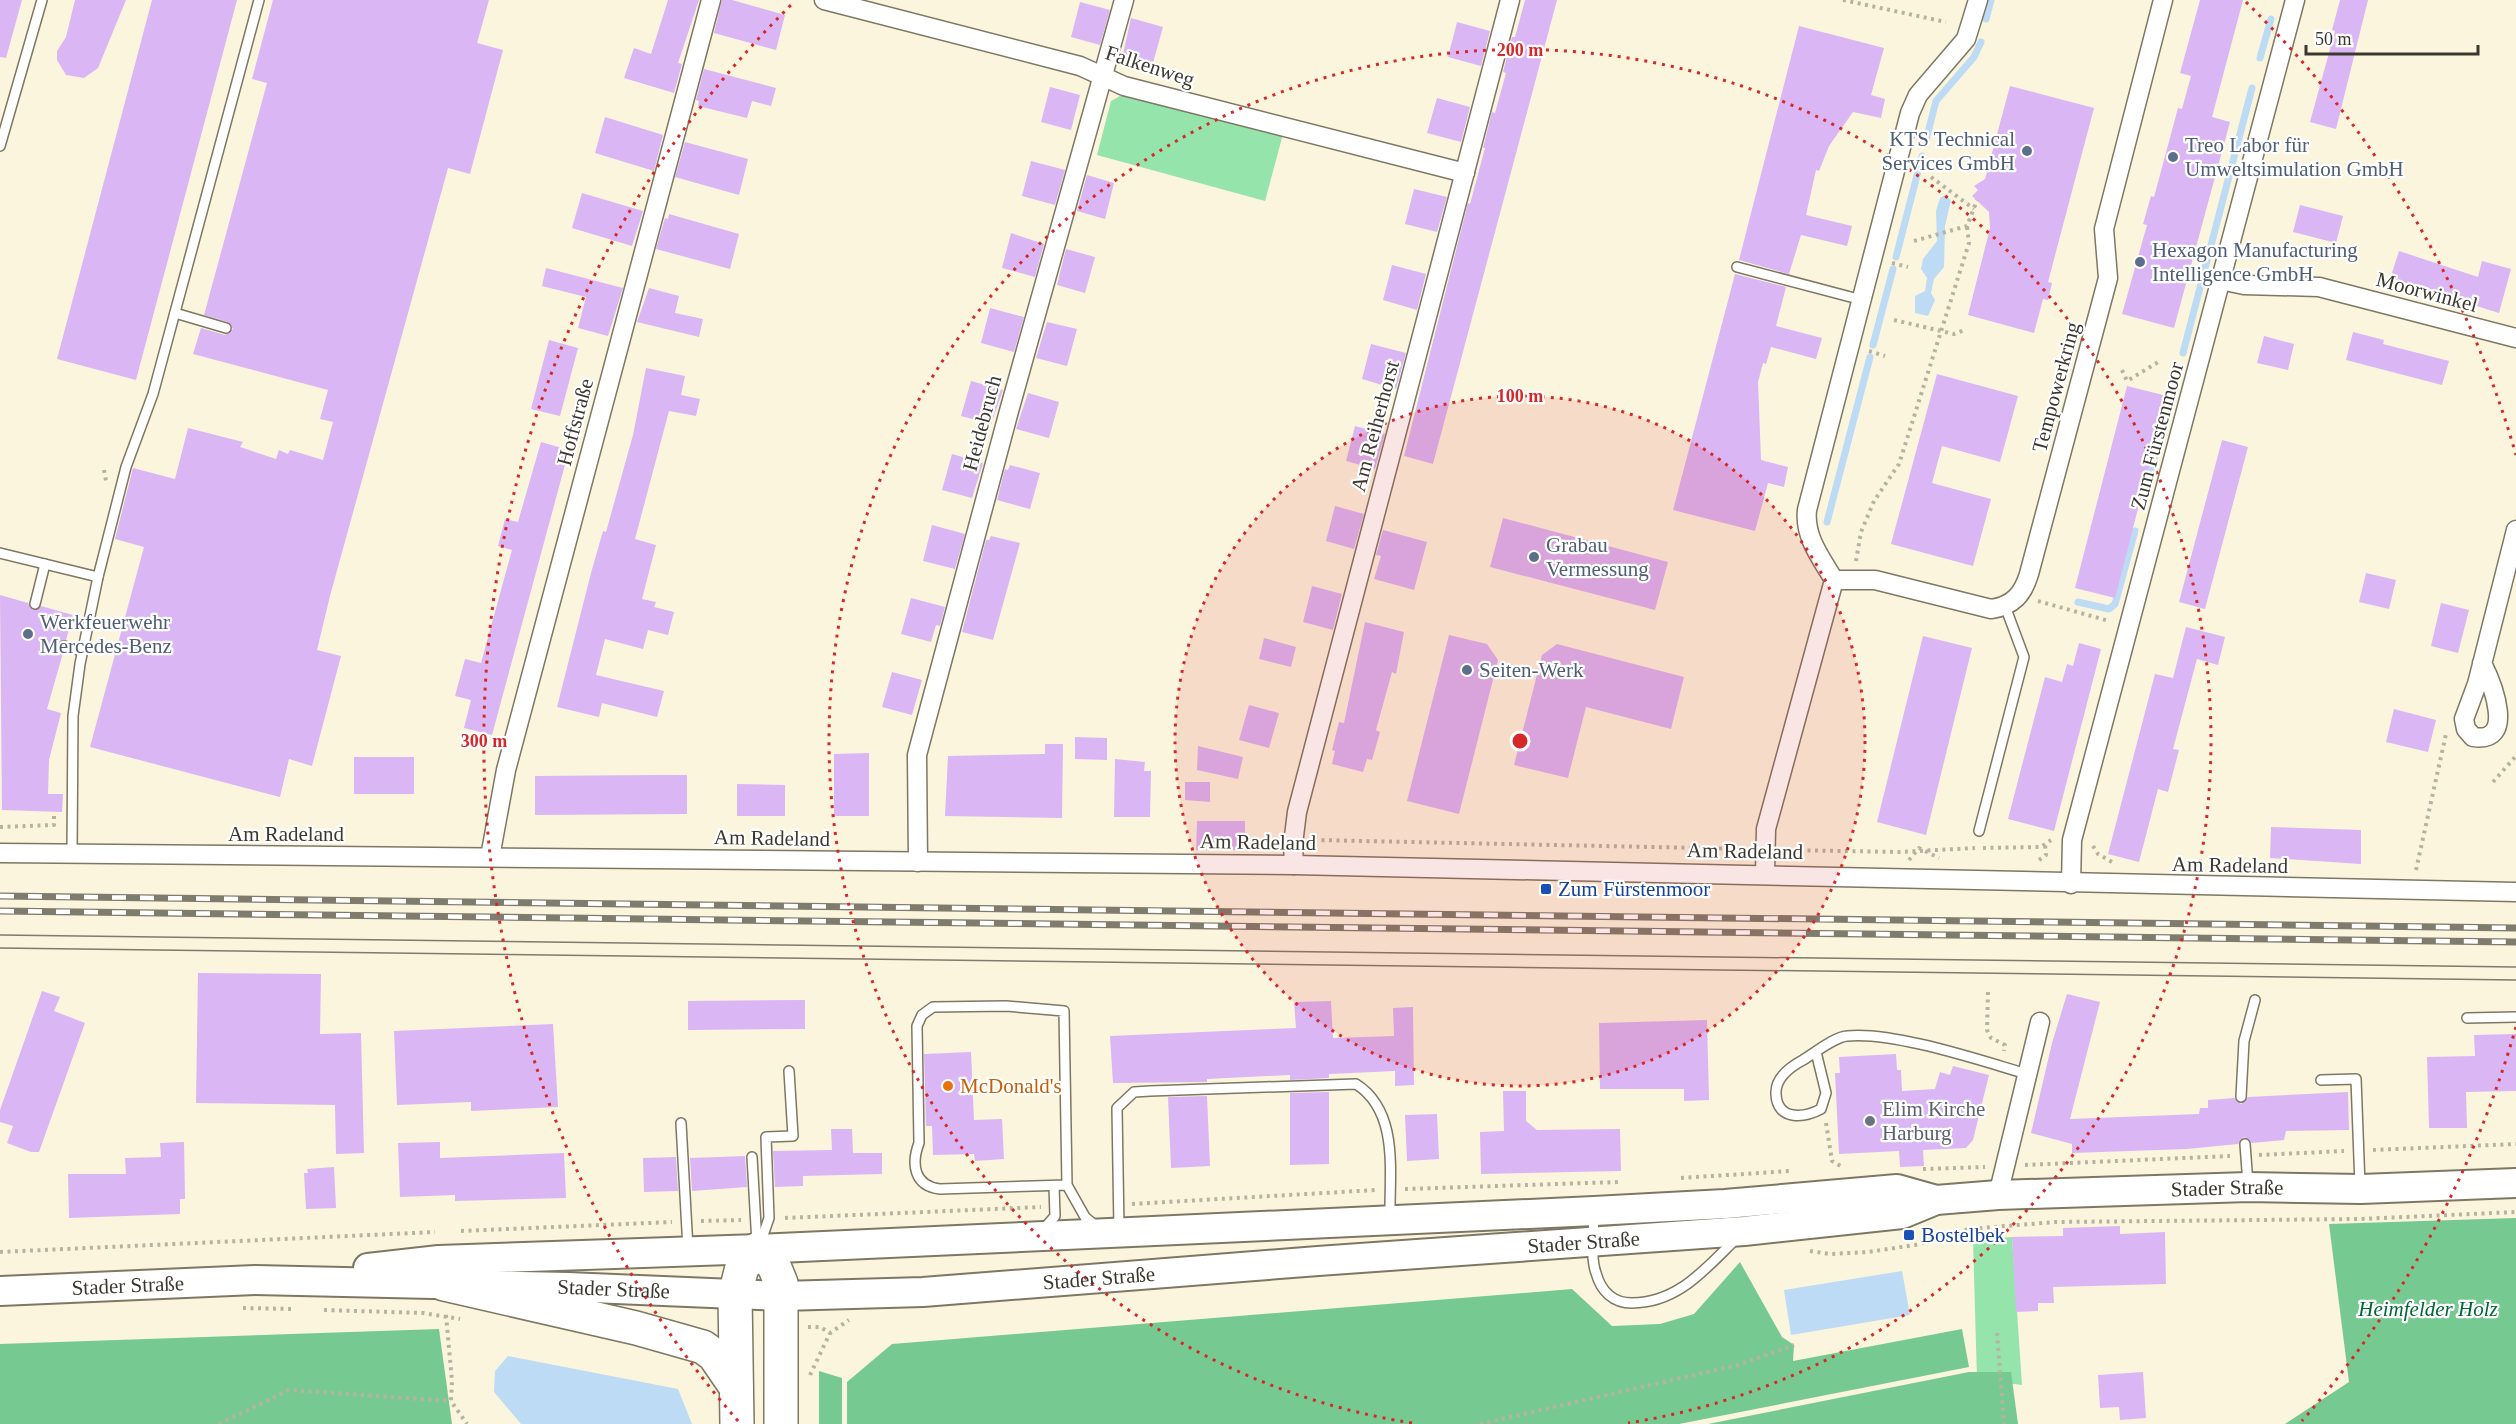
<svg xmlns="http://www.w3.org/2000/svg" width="2516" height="1424" viewBox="0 0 2516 1424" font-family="Georgia,serif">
	<rect width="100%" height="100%" fill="#fbf5de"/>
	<g fill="#94e4ac">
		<path d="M1127,92L1283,134L1265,201L1097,155L1111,101Z"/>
		<path d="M2012,1237L2022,1385L1977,1379L1877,1424L1977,1379L1973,1240Z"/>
	</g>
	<g fill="#76ca91">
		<path d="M2516,1218V1424H2285L2349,1382L2329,1224Z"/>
		<path d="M1740,1262L1782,1337L1794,1345L1793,1361L1962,1329L1969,1367L1679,1424H847V1382L892,1344L1572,1289L1612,1326L1660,1324L1694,1314Z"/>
		<path d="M439,1329L452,1424H0V1344Z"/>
		<path d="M819,1371L842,1378V1424H819Z"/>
		<path d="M1969,1372H2011L2018,1424H1708Z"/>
	</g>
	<g fill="#bddbf4">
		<path d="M1945,195L1951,200L1945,226L1944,267L1934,279L1931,293L1935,300L1928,316L1915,313V296L1925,291L1927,278L1921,269L1923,259L1937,241L1936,211L1940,198Z"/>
		<path d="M1902,1271L1910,1315L1791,1335L1784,1290Z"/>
		<path d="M508,1356L678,1389L692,1424H521L494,1392L495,1371Z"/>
	</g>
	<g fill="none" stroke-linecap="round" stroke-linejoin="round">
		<g stroke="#bddbf4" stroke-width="7">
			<path d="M1986,19L1991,0"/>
			<path d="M2260,58L2271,19"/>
			<path d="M1925,144L1936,101L1974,57L1981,42"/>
			<path d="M1896,257L1922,156"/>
			<path d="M1873,345L1893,269"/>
			<path d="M2183,353L2252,88"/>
			<path d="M2145,492L2173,388"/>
			<path d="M1827,522L1870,357"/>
			<path d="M2078,602L2109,609L2115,604L2135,531"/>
		</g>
	</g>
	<g fill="#dab6f4">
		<path d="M0,0H22L6,58L0,57Z"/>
		<path d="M75,0H126L98,68L84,78L66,75L57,60V51L66,37Z"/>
		<path d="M152,0H237L136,380L57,359Z"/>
		<path d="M273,0H489L477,43L503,50L470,174L448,168L330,596L317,650L341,656L312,766L289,759L280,797L90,747L144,547L115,539L133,468L175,479L188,428L243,442L240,447L276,459L279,450L288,454L290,450L323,460L333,422L320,419L328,390L193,354L201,328L225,335L233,329L228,322L204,315L267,83L252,79Z"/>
		<path d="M668,0H699L678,63L682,64L674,93L624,78L634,48L651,54Z"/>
		<path d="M722,0H732L785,15L776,50L714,33Z"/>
		<path d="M1525,0H1557L1433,464L1404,456L1468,203L1470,204L1485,148H1483L1492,112L1495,113L1506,73L1503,72L1512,37H1515Z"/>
		<path d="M2200,0H2243L2212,117L2230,122L2174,328L2122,314L2147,225L2143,224L2151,196L2154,197L2178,108L2182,109L2191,76L2180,73Z"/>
		<path d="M2340,0H2368L2336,129L2310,122L2335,31L2332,30Z"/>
		<path d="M1080,2L1110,10L1100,45L1071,37Z"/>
		<path d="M1131,18L1163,27L1153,63L1123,54Z"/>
		<path d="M1457,22L1490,31L1481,66L1448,57Z"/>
		<path d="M1799,26L1884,48L1871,95L1885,99L1881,118L1853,112L1829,146L1819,171L1816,170L1806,215L1852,226L1847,246L1801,235L1789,274L1739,260Z"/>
		<path d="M704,69L776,88L771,106L752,101L747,118L698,106L699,101L696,100Z"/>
		<path d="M2010,86L2094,108L2048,282L2052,283L2048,300L2043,299L2034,333L1968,315L1990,228L1989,212L1972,196L1978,190L1974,186L1985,179Z"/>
		<path d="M1050,87L1080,95L1071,130L1041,122Z"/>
		<path d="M1437,98L1470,107L1461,142L1427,133Z"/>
		<path d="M605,117L663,135L654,171L595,153Z"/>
		<path d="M685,142L748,159L739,195L675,177Z"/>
		<path d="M1031,161L1065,170L1055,205L1022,196Z"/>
		<path d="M1087,175L1114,183L1105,219L1077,211Z"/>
		<path d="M1414,189L1447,197L1437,232L1405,224Z"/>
		<path d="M582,193L643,211L632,246L572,228Z"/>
		<path d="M2300,205L2343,216L2336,243L2293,232Z"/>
		<path d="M669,214L739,234L730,269L656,249L665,218L668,219Z"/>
		<path d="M1011,233L1044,244L1035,277L1002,268Z"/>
		<path d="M1066,249L1095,257L1085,293L1057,285Z"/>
		<path d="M2399,251L2478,277L2482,261L2511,269L2499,313L2390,279Z"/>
		<path d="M1392,265L1426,274L1417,310L1383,300Z"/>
		<path d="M546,268L623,288L608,336L578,328L586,297L542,286Z"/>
		<path d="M1735,274L1786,287L1776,326L1822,338L1816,359L1771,347L1766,364L1763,363L1758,382L1761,460L1788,467L1784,487L1768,483L1755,531L1673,510Z"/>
		<path d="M649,288L679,296L675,313L703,319L699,337L637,322Z"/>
		<path d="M990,308L1024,317L1014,352L981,343Z"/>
		<path d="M1047,322L1077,329L1067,366L1036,358Z"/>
		<path d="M2353,332L2384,340L2383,344L2449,361L2442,385L2346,360Z"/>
		<path d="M2264,336L2294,344L2288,370L2257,363Z"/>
		<path d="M549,340L578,348L560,416L531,409Z"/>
		<path d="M1371,344L1406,353L1396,389L1362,379Z"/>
		<path d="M646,368L685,376L681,395L700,399L696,416L669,411L635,539L656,545L642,599L656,602L654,607L674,612L668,635L648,630L643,649L605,639L596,675L664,691L657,717L602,703L599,717L557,707L591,573L603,531L606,532L633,435Z"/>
		<path d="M1937,374L2018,396L2000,462L1942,446L1932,483L1991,499L1973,566L1891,544Z"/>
		<path d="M971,381L1003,390L991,424L961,416Z"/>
		<path d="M2127,386L2167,396L2115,598L2075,588Z"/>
		<path d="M1028,393L1059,402L1049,438L1016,429Z"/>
		<path d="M1355,426L1385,434L1375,469L1346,461Z"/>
		<path d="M2222,440L2248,447L2205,609L2179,602Z"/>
		<path d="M541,442L569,450L492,735L464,728L471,700L455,696L465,659L481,663L512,550L498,546L505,519L518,522Z"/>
		<path d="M952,454L983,463L972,498L942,490Z"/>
		<path d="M1010,465L1040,473L1030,509L997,500L1005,469L1008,470Z"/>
		<path d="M1335,506L1364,514L1354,549L1326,541Z"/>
		<path d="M1503,518L1668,562L1655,610L1490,567Z"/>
		<path d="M932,525L965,534L955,569L923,561Z"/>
		<path d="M1383,530L1427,542L1414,590L1374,579L1381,556L1376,555Z"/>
		<path d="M991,536L1020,543L993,640L962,632L986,540H989Z"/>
		<path d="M2366,573L2396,580L2389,609L2359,602Z"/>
		<path d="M1312,586L1342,594L1333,630L1303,622Z"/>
		<path d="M0,595L28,603L33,610L41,606L73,615L66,640L58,644V648L63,653L47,709L61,713L49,760L48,794H63L62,812L2,810Z"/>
		<path d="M911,598L945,607L940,626L936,625L931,642L901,634Z"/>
		<path d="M2441,603L2469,610L2458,653L2431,646Z"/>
		<path d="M1365,622L1404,632L1396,674L1392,672L1376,730L1380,732L1372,760L1367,759L1363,772L1332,764L1335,751L1332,750L1339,722L1344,723Z"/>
		<path d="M2186,627L2225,637L2218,665L2197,659L2173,749L2179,750L2168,792L2158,789L2139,862L2108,854L2155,674L2173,678Z"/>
		<path d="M1449,635L1487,644L1498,660L1459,814L1407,801Z"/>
		<path d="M1923,636L1972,648L1926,835L1877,822Z"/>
		<path d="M1264,638L1296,647L1291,667L1259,659Z"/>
		<path d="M2079,643L2101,649L2054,831L2008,819L2045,677L2062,682L2067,664L2073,666Z"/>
		<path d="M1557,644L1684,677L1671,729L1586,707L1568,778L1514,765L1542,655Z"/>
		<path d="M892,672L922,680L912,715L882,707Z"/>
		<path d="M1249,705L1279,713L1269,748L1239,740Z"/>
		<path d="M2394,709L2436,720L2428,752L2386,742Z"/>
		<path d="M1075,737L1107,738V760L1075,759Z"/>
		<path d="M1045,744H1063L1062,818L945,816L948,756L1045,754Z"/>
		<path d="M1198,746L1243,757L1238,779L1197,770Z"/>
		<path d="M869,753V816H834V754Z"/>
		<rect x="354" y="757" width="60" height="37"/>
		<path d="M1115,759L1145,762L1144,771H1151L1150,817H1114Z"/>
		<path d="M653,775H687V814L535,815V776Z"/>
		<path d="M1185,782H1210V802L1185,800Z"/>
		<path d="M737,784L785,785V816H737Z"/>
		<path d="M1197,821H1245V850H1196Z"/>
		<path d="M2271,827L2361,830V864L2270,858Z"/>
		<path d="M198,973L321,974L320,1034L361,1033L364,1153L336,1154L335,1105L196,1103Z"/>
		<path d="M42,991L60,997L54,1011L85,1023L39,1152H31L7,1143L13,1126L0,1122V1110Z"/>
		<path d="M2067,994L2100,1002L2070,1119L2199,1114L2200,1108H2208V1100L2234,1098L2241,1104L2248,1097L2348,1092L2349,1130L2286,1131L2284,1140L2252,1143L2244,1137L2238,1144L2187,1149L2072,1153V1144L2031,1133L2052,1043Z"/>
		<path d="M805,1000V1029L688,1030V1001Z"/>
		<path d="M1331,1001L1333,1038L1394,1036L1393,1008L1413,1007L1414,1085L1395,1086V1071L1329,1074V1078L1290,1080V1075L1207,1079V1082L1113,1083L1110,1036L1296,1028L1294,1002Z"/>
		<path d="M1707,1020L1709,1100L1684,1101V1089H1600L1599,1023Z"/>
		<path d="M553,1024L558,1107L471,1111V1102L397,1105L394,1031Z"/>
		<path d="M2516,1034V1091L2466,1092L2467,1128H2429L2427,1057L2475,1056L2474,1035Z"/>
		<path d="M971,1052L974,1120L1002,1119L1004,1159L975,1161L974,1154L933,1155L932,1126H926L924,1054Z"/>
		<path d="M1896,1054L1897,1070H1901L1902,1091L1935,1089L1940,1072L1950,1075L1953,1066L1989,1075L1973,1140L1966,1148L1923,1150L1924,1166L1900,1167L1899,1151L1839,1154L1835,1073H1840L1839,1057Z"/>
		<path d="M1503,1091H1526V1121L1537,1130L1620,1129L1621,1171L1481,1174L1480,1132L1504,1131Z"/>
		<path d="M1329,1092V1164L1290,1165V1093Z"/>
		<path d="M1207,1096L1210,1166L1171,1168L1168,1097Z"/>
		<path d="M1437,1114L1439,1159L1407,1161L1405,1115Z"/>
		<path d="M831,1129H852L853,1153H882V1174L803,1176V1186L775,1187L773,1151L832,1150Z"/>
		<path d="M184,1142L185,1199H180V1214L69,1218L68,1174H126L125,1158L161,1157L160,1143Z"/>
		<path d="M440,1142V1158L564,1153L566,1198L455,1201V1195L400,1197L398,1143Z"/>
		<path d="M745,1156L747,1187L692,1191L690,1158Z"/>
		<path d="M676,1157L678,1191L644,1192L643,1158Z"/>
		<path d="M334,1167L336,1208L306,1209L304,1173H308L307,1169Z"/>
		<path d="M2120,1226V1234L2165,1232L2166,1284L2053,1287L2054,1303H2038V1311L2016,1312L2012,1237L2063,1236V1228Z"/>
		<path d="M2143,1372L2146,1418L2120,1420L2119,1407L2100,1408L2098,1375Z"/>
	</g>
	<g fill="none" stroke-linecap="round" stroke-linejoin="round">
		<g stroke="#7d7763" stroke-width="12">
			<g id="lane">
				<path d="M0,146L42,0"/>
				<path d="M1737,267L1862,300"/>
				<path d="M175,313L226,328"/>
				<path d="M0,553L98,577"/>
				<path d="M35,604L45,564"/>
				<path d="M64,646L82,651"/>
				<path d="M1979,831L2024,657L2005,606"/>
				<path d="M72,854L73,716L80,664L98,577L126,467L153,394L259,0"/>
				<path d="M2467,1018L2516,1017"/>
				<path d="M1816,1052L1826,1093L1821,1109C1804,1118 1777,1121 1776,1094C1775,1078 1790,1067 1803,1060C1815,1053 1834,1037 1847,1036C1893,1031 1982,1061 2027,1074"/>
				<path d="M2321,1080L2356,1079L2360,1186"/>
				<path d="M2241,1097L2244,1041L2255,1000"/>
				<path d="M681,1123L688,1249"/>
				<path d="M2245,1144L2248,1184"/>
				<path d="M752,1157L757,1244"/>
				<path d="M1067,1185L940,1189C914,1186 911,1164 919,1143L917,1026L922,1015L933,1007L1006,1006L1064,1011L1067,1185L1085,1217L1097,1227"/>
				<path d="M1594,1213C1594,1231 1590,1256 1596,1273C1601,1291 1613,1303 1632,1303C1678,1303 1705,1269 1736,1239"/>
				<path d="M1043,1230L1055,1216L1054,1186"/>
				<path d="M1119,1230L1117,1108L1134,1092L1150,1091L1356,1084C1400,1112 1389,1174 1390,1219"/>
				<path d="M760,1244L769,1218L766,1137L793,1136L789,1071"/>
			</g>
		</g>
		<g stroke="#7d7763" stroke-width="21">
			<g id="street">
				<path d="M824,0L1080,66L1124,86L1465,173"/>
				<path d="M2220,280L2244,285L2319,287L2516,338"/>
				<path d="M1834,580H1875L1991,609C2013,606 2023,594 2029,574L2108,278L2104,229L2163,0"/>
				<path d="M2482,663C2493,685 2516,744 2473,737L2466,729L2464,719L2477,684L2516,530"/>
				<path d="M0,853L1294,865L2516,892"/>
				<path d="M490,857L506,770L711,0"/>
				<path d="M918,862L917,755L1009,411L1124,0"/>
				<path d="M1294,865L1293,844L1297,812L1510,0"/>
				<path d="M1765,874L1766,829L1834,580C1821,558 1804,537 1807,510L1910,113L1918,95L1966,39L1978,0"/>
				<path d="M2071,884L2072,840L2295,0"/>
				<path d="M1998,1195L2040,1022"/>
			</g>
		</g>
		<g stroke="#7d7763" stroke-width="32">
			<g id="primary">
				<path d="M368,1268L439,1260L758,1249L1594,1211L1725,1204L1897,1189L1936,1200"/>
				<path id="s1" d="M0,1291L255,1280L568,1287L782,1296L923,1292L1318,1261L1744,1231L1902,1214L1936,1200L1998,1195L2248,1187L2361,1189L2516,1183"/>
			</g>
		</g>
		<g stroke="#7d7763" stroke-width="36">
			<g id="highway">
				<path d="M444,1284L636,1328L703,1347L714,1355L736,1387"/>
				<path d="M737,1424L735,1295L742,1267L758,1249L774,1266L781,1283V1424"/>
			</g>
		</g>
		<g stroke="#b8b3a1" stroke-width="4" stroke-dasharray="3 4.5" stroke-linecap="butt">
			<path d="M1843,0L1946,22"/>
			<path d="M1931,177L1974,209"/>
			<path d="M1914,241L1967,226L1977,200"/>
			<path d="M1892,263L1908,267"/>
			<path d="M1894,320L1954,334L1965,330"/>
			<path d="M1869,351L1885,356"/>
			<path d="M2122,370L2127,381L2160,361"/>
			<path d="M104,470L106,481"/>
			<path d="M1856,561L1861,532L1874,501L1899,464L1969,243L1967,226"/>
			<path d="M2038,601L2109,621"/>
			<path d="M2493,782L2516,756"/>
			<path d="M0,827L54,825V812"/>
			<path d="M1314,840L1748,849"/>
			<path d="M2093,846L2098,854L2112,862"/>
			<path d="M1983,848L2041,847L2051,840"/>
			<path d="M1785,850L1899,852L1975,848"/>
			<path d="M1909,860L1919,848L1939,858"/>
			<path d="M2039,860L2046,855L2045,844"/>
			<path d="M2416,870L2446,734"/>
			<path d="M1988,992L1987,1030L1991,1038L2005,1045L2004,1051"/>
			<path d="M1826,1123L1832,1161L1844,1168"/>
			<path d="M2373,1150L2516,1144"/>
			<path d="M2259,1155L2344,1151"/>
			<path d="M2025,1165L2230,1156"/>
			<path d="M1923,1169L1985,1167"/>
			<path d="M1681,1178L1790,1171"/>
			<path d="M1405,1189L1619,1182"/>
			<path d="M1132,1204L1376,1190"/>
			<path d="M785,1218L1041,1207"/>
			<path d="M701,1221L741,1220"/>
			<path d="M461,1231L672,1222"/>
			<path d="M1810,1251L1830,1254L1868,1252L1915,1245L1969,1229L2055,1222L2359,1219L2516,1212"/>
			<path d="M0,1252L435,1232"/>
			<path d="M243,1308L293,1309"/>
			<path d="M324,1310L423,1313L460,1319"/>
			<path d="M446,1315L452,1381L451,1401L467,1424"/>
			<path d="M808,1327H820L830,1333L849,1320"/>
			<path d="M1997,1333L2004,1424"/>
			<path d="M810,1375L830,1333"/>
			<path d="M219,1424L289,1390L451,1401"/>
			<path d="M1480,1424L1738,1365L1794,1345"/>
		</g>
		<use href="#lane" stroke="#fff" stroke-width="9"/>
		<use href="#street" stroke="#fff" stroke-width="18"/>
		<use href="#primary" stroke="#fff" stroke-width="28"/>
		<use href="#highway" stroke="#fff" stroke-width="33"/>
		<g stroke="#7f7b6d" stroke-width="1.5">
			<path d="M0,935L2516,967"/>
			<path d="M0,948L2516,980"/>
		</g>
		<g stroke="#7f7b6d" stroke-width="7">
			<g id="rail">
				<path d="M0,896L2516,928"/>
				<path d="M0,911L2516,942"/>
			</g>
		</g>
		<use href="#rail" stroke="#fff" stroke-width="4.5" stroke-dasharray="14" stroke-linecap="butt"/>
	</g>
	<circle cx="1520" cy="741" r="345" fill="#d62828" fill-opacity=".12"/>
	<g fill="none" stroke="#d62828" stroke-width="3" stroke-dasharray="3 6">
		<circle cx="1520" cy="741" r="345"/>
		<path d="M1412 1423A691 691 0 1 1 1628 1423"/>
		<path d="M2516 1027A1036 1036 0 0 1 2302 1421M738 1421A1036 1036 0 0 1 794 2M2246 2A1036 1036 0 0 1 2516 455"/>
	</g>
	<g fill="#5c6f8a" stroke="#fff" stroke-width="2">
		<circle cx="2027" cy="151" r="6"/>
		<circle cx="2173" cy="157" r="6"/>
		<circle cx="2140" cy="262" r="6"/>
		<circle cx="1534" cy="557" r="6"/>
		<circle cx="28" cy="634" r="6"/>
		<circle cx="1467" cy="670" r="6"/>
	</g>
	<g fill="#1a4fb4" stroke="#fff" stroke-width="2">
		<rect x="1540" y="883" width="12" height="12" rx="3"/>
		<rect x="1903" y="1229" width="12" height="12" rx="3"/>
	</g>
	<circle fill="#e8710a" stroke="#fff" stroke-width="2" cx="948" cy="1086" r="6"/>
	<circle fill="#6b7280" stroke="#fff" stroke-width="2" cx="1870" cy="1121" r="6"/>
	<g text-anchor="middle" stroke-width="4.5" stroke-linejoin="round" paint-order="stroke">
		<g font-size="21" fill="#3b382f" stroke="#fff">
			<text transform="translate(1150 66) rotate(18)" y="7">Falkenweg</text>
			<text transform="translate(2427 292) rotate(15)" y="7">Moorwinkel</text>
			<text transform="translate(2056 387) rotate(-75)" y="7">Tempowerkring</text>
			<text transform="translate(575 422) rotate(-75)" y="7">Hoffstraße</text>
			<text transform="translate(982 423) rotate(-75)" y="7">Heidebruch</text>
			<text transform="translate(1375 426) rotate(-75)" y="7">Am Reiherhorst</text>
			<text transform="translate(2157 436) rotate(-75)" y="7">Zum Fürstenmoor</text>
			<text x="286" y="841">Am Radeland</text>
			<text transform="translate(772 838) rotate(1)" y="7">Am Radeland</text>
			<text transform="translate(1258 842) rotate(1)" y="7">Am Radeland</text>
			<text transform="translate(1745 851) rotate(1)" y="7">Am Radeland</text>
			<text transform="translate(2230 865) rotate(1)" y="7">Am Radeland</text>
			<text dy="7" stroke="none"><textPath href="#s1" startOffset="2234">Stader Straße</textPath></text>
			<text dy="7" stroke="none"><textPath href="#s1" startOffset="1586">Stader Straße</textPath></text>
			<text dy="7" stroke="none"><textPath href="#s1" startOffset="1100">Stader Straße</textPath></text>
			<text dy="7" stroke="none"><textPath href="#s1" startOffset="128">Stader Straße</textPath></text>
			<text dy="7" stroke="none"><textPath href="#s1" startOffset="614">Stader Straße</textPath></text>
		</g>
		<g font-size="21" fill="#4e5e75" stroke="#fff" text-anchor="start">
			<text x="2015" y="146" text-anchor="end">KTS Technical<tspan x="2015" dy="24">Services GmbH</tspan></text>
			<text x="2185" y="152">Treo Labor für<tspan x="2185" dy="24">Umweltsimulation GmbH</tspan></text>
			<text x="2152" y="257">Hexagon Manufacturing<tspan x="2152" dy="24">Intelligence GmbH</tspan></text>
			<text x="1546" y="552">Grabau<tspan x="1546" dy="24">Vermessung</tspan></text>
			<text x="40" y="629">Werkfeuerwehr<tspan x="40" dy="24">Mercedes-Benz</tspan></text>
			<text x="1479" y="677">Seiten-Werk</text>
		</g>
		<g font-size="21" fill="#164399" stroke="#fff" text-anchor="start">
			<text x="1558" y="896">Zum Fürstenmoor</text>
			<text x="1921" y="1242">Bostelbek</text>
		</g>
		<g font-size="21" fill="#c56008" stroke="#fff" text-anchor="start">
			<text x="960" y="1093">McDonald's</text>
		</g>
		<g font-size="21" fill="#5b616d" stroke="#fff" text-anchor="start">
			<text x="1882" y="1116">Elim Kirche<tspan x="1882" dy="24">Harburg</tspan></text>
		</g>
		<g font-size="21" font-style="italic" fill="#006835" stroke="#fff">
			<text x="2428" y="1316">Heimfelder Holz</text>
		</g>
	</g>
	<circle cx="1520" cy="741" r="9" fill="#d62828" stroke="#fff" stroke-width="3"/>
	<g font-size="18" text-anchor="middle" font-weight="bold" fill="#d62828" stroke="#fff" stroke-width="4.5" stroke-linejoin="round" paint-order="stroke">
		<text x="1520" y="56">200 m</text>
		<text x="1520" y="402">100 m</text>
		<text x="484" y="747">300 m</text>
	</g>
	<path d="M2306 45v9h172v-9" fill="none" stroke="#3b382f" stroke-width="3"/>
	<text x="2315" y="45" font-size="18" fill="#3b382f" stroke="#ffffff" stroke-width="4.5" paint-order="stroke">50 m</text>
</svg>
